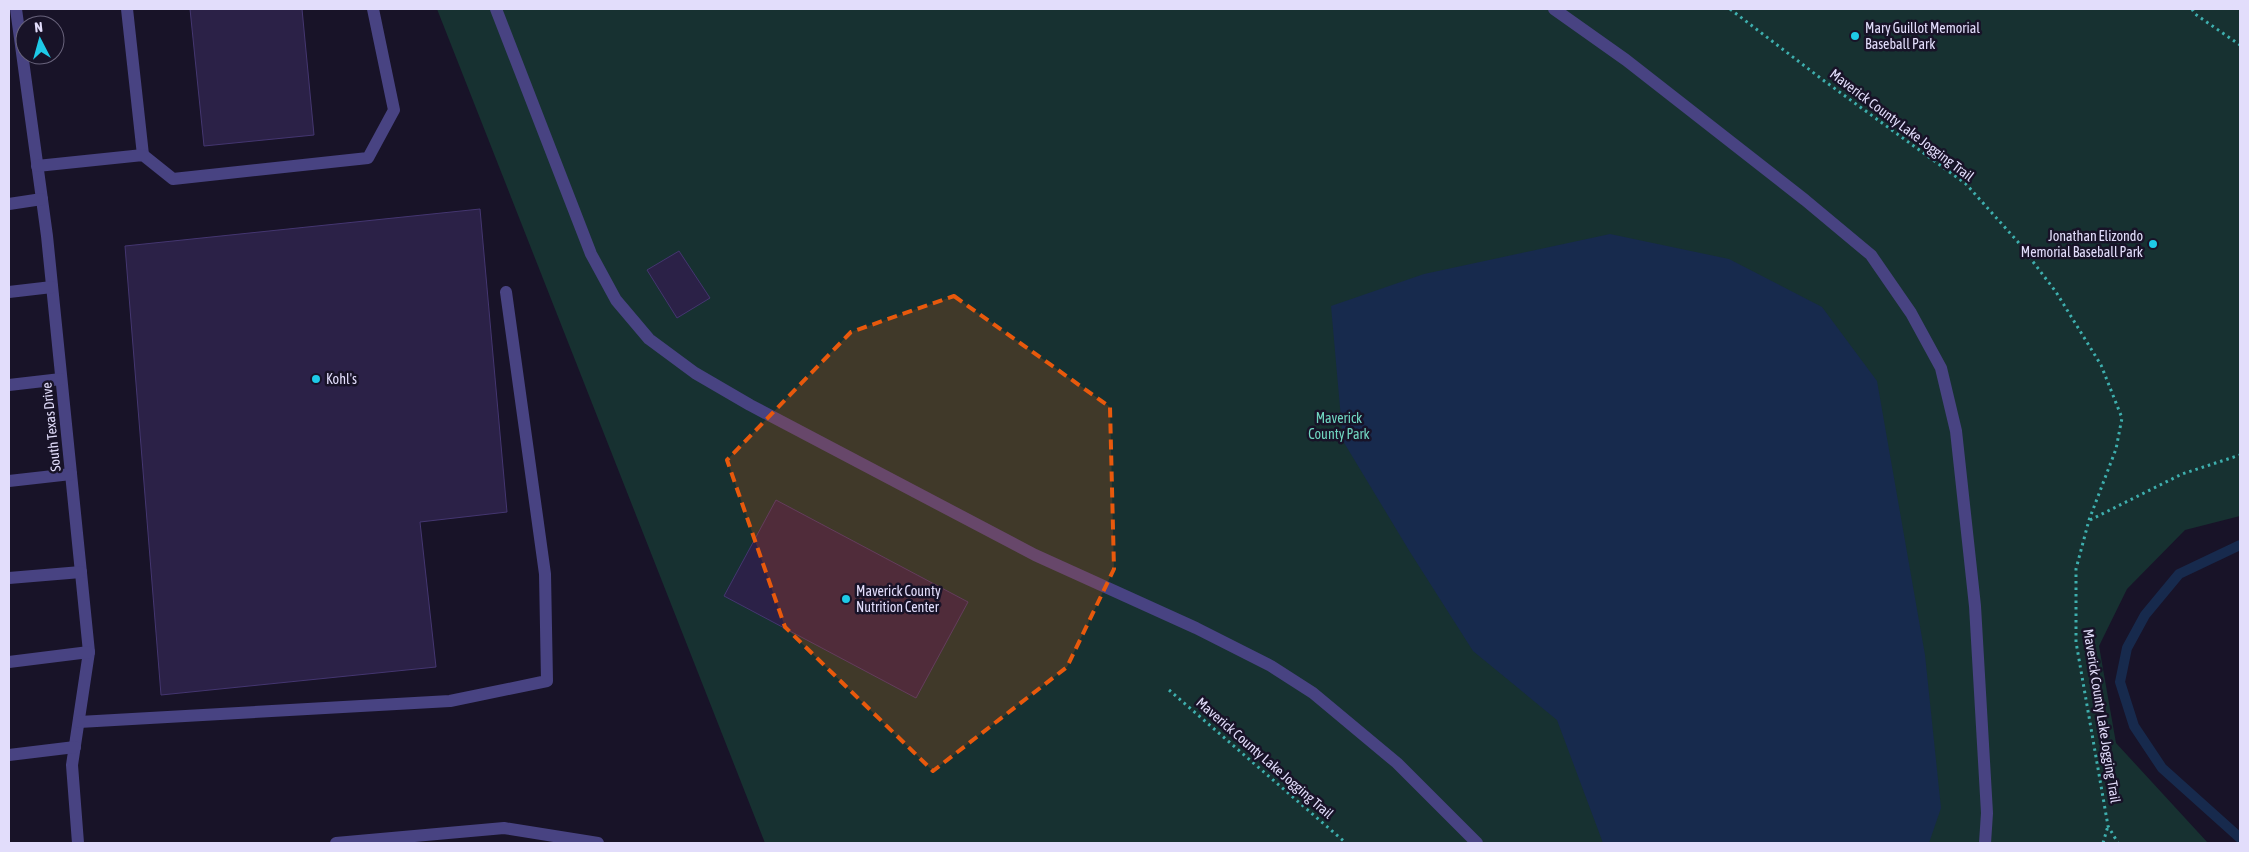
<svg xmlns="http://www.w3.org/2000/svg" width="2249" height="852" viewBox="0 0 2249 852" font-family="'Asap Condensed',sans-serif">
	<rect width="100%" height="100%" fill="#181328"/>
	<path fill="#173131" d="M437,9H2240V516L2185,530L2127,589L2099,646L2116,743L2208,843H765Z"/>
	<path fill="#172a4d" d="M1610,234L1729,259L1822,307L1877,381L1925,655L1941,808L1929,843H1603L1557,720L1473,651L1410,552L1343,441L1331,306L1424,274Z"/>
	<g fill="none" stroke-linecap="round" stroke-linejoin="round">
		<path stroke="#172a4d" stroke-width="10" d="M2240,545L2179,574L2145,615L2127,648L2120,682L2134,726L2162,768L2240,838"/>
	</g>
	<g fill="#2b2147" stroke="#443670">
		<path d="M190,9H302L314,135L204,146Z"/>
		<path d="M480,209L507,512L420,522L436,667L161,695L125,246Z"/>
		<path d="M679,251L710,298L677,318L647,270Z"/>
		<path d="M776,500L968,602L916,698L724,596Z"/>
	</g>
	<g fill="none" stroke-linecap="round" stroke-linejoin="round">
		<g stroke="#3eafae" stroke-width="3" stroke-dasharray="2.5 4" stroke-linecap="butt">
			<path d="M1730,9L1823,80L1966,184L2018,242L2056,292L2101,365L2122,418L2116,449L2089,520L2076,569V642L2108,826L2118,843"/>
			<path d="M2192,9L2195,14L2240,45"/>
			<path d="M2090,520L2182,474L2240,455"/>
			<path d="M1169,690L1346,843"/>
			<path d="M2103,843L2108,826"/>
		</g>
		<g stroke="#484382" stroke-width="12">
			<path d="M16,9L47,236L89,652L72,765L78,843"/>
			<path d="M127,9L143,155"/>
			<path d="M496,9L591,254L616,300L649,339L695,373L750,405L1035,555L1196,628L1271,666L1313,693L1397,763L1477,843"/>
			<path d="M1554,9L1626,60L1805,200L1871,255L1911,313L1941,368L1956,431L1975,606L1987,813L1985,843"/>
			<path d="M37,166L143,155L173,179L368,158L394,110L373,9"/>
			<path d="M9,204L42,199"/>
			<path d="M9,292L52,287"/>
			<path d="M9,385L61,379"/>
			<path d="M9,481L71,474"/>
			<path d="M9,578L81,572"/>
			<path d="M9,662L89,652"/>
			<path d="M79,722L450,701L547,681L545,574L506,292"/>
			<path d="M9,755L75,747"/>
			<path d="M336,843L504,828L598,843"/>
		</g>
	</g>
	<path fill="#e8590c" fill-opacity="0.2" stroke="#e8590c" stroke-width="4" stroke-dasharray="10 6" stroke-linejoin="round" d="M954,296L1110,407L1114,569L1067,667L933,771L785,627L727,460L851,332Z"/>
	<g fill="#1ecae7" stroke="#181328" stroke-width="2">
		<circle cx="1855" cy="36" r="5"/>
		<circle cx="2153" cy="244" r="5"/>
		<circle cx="316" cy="379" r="5"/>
		<circle cx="846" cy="599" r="5"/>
	</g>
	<g text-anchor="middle" stroke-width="5" stroke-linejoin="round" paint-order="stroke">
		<g font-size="14" fill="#e2ddfb" stroke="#181328" text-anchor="start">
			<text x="1865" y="33">Mary Guillot Memorial<tspan x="1865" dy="16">Baseball Park</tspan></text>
			<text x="2143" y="241" text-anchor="end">Jonathan Elizondo<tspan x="2143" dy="16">Memorial Baseball Park</tspan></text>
			<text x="326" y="384">Kohl's</text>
			<text x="856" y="596">Maverick County<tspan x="856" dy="16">Nutrition Center</tspan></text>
		</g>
		<g font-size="14" fill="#e2ddfb" stroke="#181328">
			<text transform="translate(1902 125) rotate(37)" y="5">Maverick County Lake Jogging Trail</text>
			<text transform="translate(51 427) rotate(-96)" y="5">South Texas Drive</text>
			<text transform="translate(2102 716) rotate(81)" y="5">Maverick County Lake Jogging Trail</text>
			<text transform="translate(1265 758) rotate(41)" y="5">Maverick County Lake Jogging Trail</text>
		</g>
		<g font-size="14" fill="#70d5c0" stroke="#181328">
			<text x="1339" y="423">Maverick<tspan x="1339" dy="16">County Park</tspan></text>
		</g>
	</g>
	<rect width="2249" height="852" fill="none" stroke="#e2ddfb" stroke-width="20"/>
	<g transform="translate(40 40) rotate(354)"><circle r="24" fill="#181328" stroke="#69647c"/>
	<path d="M0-4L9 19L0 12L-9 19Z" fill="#1ecae7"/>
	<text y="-8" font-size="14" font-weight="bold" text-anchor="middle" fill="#e2ddfb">N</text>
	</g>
</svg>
